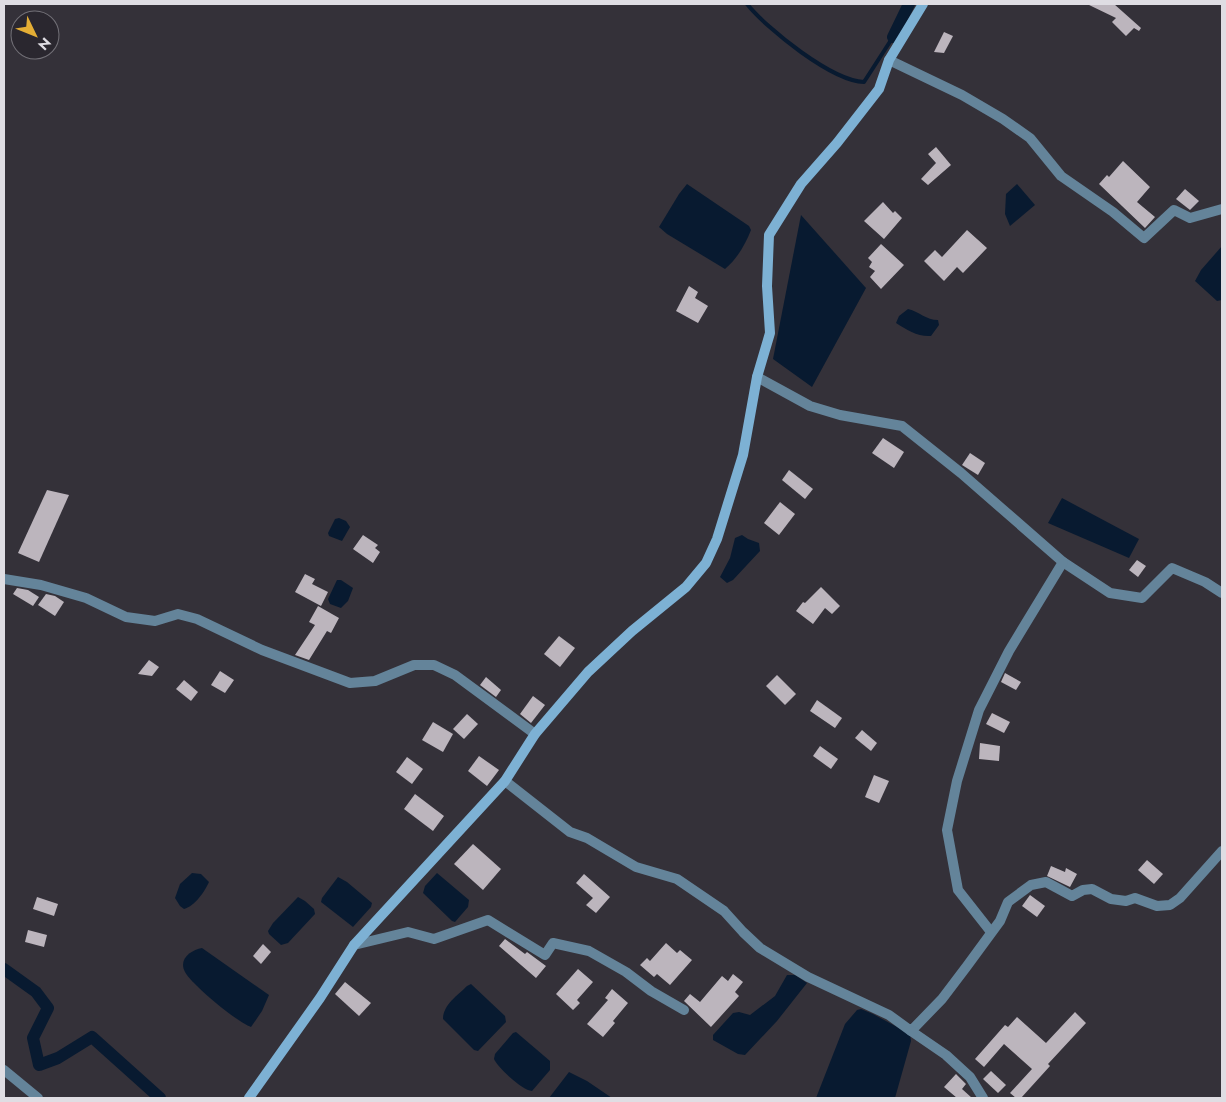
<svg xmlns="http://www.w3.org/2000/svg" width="1226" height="1102" viewBox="0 0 1226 1102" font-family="Jost,sans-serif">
	<rect width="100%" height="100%" fill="#343139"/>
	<g fill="#081a30">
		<path d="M687,184L749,226L751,230C745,245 737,259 725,269L667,234L659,227L679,194Z"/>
		<path d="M1017,184L1035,205L1010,226L1005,214L1006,194Z"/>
		<path d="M801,215L866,288L812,387L773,359Z"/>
		<path d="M1222,246V300L1217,301L1195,281L1201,270Z"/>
		<path d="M908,309C920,312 926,320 938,320L939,325L931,336C918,337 907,330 896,323L899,316Z"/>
		<path d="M1062,498L1139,539L1129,558L1048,523Z"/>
		<path d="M339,518L346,521L350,527L342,541L329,536L328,533L335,519Z"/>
		<path d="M742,535L748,539L759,543L760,551L733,580L727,583L720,577L730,558L735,538Z"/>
		<path d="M337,580H341L353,588L348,601L341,608L330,604L328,599Z"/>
		<path d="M192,873L201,874L209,882C205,891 195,906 184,909L180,906L175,898L180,884Z"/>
		<path d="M437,873L469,900L468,907L455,922L452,921L423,893L425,886Z"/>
		<path d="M338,877L347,882L372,903L371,907L353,927L321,902L322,898Z"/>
		<path d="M298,897L305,901L314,909L315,914L288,943L281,945L269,934L268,931L273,923Z"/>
		<path d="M202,948L269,995L262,1011L251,1027C237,1022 192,985 185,972C178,959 191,950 202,948Z"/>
		<path d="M787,975H795L807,983L777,1021L745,1055L738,1054L713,1040V1035L733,1013L739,1012L750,1015L775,996Z"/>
		<path d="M471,984L505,1016L506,1022L478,1051L474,1050L443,1019C443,1005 457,996 467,986Z"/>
		<path d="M861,1009L873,1014L910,1034L911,1041L895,1098H816L845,1024L857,1010Z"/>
		<path d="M516,1032L550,1061V1070L532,1091C523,1091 498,1068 494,1059L495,1054L513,1033Z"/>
		<path d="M569,1072L587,1081L612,1098H549Z"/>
	</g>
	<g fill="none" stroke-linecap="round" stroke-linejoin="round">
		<path stroke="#081a30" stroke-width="4" d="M747,4C767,29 832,81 864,82L893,37"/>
		<g stroke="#081a30" stroke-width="12">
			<path d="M893,37L909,4"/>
			<path d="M4,969L36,992L48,1008L33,1038L39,1065L58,1058L92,1037L160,1098"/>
		</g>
	</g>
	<g fill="#bcb5bd">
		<path d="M1087,4H1114L1141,28L1139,31L1134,28L1126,36L1112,22L1116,18Z"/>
		<path d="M944,32L953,36L944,53L934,52Z"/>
		<path d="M936,147L951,165L928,185L921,179L936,163L928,154Z"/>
		<path d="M1123,161L1150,187L1137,202L1155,217L1145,228L1099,184L1107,175L1109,177Z"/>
		<path d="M1185,189L1199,201L1190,210L1176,199Z"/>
		<path d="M883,202L893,213L895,211L902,218L884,239L864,221Z"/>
		<path d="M967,230L987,248L963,273L957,267L944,281L924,261L935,250L942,257Z"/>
		<path d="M881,244L904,265L881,289L870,277L875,271L869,267L872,262L868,258Z"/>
		<path d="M689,286L698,292L695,298L708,306L698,323L676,311Z"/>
		<path d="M883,438L904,452L894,468L872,453Z"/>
		<path d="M970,453L985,463L978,475L962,465Z"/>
		<path d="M789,470L813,489L805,499L782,480Z"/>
		<path d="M47,490L69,495L39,562L18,553Z"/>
		<path d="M780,502L795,514L779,535L764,523Z"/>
		<path d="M363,535L378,545L375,548L380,552L373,563L353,549Z"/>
		<path d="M1137,560L1146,566L1138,577L1129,570Z"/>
		<path d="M305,574L315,579L312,584L328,592L321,606L295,592Z"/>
		<path d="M821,587L840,606L832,614L825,608L813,624L796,611L803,602L805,603Z"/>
		<path d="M17,588L28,590L39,597L33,606L13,594Z"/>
		<path d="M46,594L55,596L64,602L55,616L38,605Z"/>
		<path d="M318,606L339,618L331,633L327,631L309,660L295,655L315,625L309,622Z"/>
		<path d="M559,636L575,648L560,667L544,654Z"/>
		<path d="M149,660L159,667L152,676L138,674Z"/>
		<path d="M220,671L234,680L225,693L211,685Z"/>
		<path d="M1005,673L1021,682L1016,690L1001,682Z"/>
		<path d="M777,675L796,694L785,705L766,686Z"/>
		<path d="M486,677L501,690L496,697L480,685Z"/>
		<path d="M184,680L198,692L191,701L176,689Z"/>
		<path d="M533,696L545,705L531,723L520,714Z"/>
		<path d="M817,700L842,718L835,728L810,711Z"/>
		<path d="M992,713L1010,722L1004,733L986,724Z"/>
		<path d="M467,714L478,724L464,739L453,729Z"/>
		<path d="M433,722L453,734L443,752L422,740Z"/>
		<path d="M862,730L877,743L871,751L855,738Z"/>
		<path d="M980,743L1000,746L999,761L979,759Z"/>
		<path d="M820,746L838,759L831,769L813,756Z"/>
		<path d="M479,756L499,770L487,786L468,771Z"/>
		<path d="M407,757L423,769L412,784L396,772Z"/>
		<path d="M874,775L889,781L879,803L865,797Z"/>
		<path d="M415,794L444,816L433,831L404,809Z"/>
		<path d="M473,844L501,869L483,890L454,864Z"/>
		<path d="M1147,860L1163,874L1154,884L1138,870Z"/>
		<path d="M1051,866L1065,872L1066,868L1077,874L1070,887L1047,876Z"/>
		<path d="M584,874L610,897L596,913L586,905L593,898L576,883Z"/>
		<path d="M1030,895L1045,906L1037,917L1022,906Z"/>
		<path d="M37,897L58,904L54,916L33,909Z"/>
		<path d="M28,930L47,935L44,947L25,942Z"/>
		<path d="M505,939L525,954L527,952L546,966L536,978L499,946Z"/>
		<path d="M666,943L677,953L680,950L692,960L670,985L657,974L654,977L640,965L647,958L650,961Z"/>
		<path d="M263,944L271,952L261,964L253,956Z"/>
		<path d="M578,969L593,982L577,1000L580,1003L573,1010L556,994Z"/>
		<path d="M733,974L743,982L735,992L739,996L711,1027L684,1001L690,994L700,1002L722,976L728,981Z"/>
		<path d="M345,982L371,1003L359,1016L335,994Z"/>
		<path d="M612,989L628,1003L613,1021L615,1023L603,1037L587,1024L608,1000L605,998Z"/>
		<path d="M1075,1012L1086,1023L1048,1064L1050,1066L1021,1098H1016L1010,1093L1032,1069L1004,1044L984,1067L975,1059L1005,1025L1008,1027L1017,1017L1046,1043Z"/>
		<path d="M991,1071L1006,1085L998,1093L983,1079Z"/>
		<path d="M956,1074L966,1084L962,1089L972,1098H957L944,1087Z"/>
	</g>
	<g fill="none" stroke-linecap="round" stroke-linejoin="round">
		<g stroke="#64849a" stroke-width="10">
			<path d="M889,60L962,95L1003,119L1030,138L1061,176L1113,212L1144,238L1174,210L1190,218L1222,209"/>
			<path d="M757,377L810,406L840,415L902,426L961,473L1063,562L1110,593L1142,598L1172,568L1205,582L1222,593"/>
			<path d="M4,579L41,585L86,598L126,617L155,621L178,614L197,619L262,650L350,683L375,681L414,665H434L455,675L535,734"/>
			<path d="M505,781L570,832L587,838L636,867L677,879L724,911L743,932L760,948L808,977L889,1015L911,1031L942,999L967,966L1000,921L1008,902L1031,885L1046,882L1072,896L1083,890L1092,889L1111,899L1126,901L1135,898L1157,906L1170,905L1180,898L1222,851"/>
			<path d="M991,932L958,890L947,830L957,781L979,710L1009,651L1063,562"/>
			<path d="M354,945L408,932L434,939L488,920L545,955L553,943L589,951L626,972L651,991L684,1010"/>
			<path d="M911,1031L946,1055L970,1077L983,1098"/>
			<path d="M4,1070L38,1098"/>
		</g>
		<path stroke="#7db1d4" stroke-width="10" d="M249,1098L320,998L354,945L505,781L535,734L588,672L632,631L686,587L706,563L717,539L743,455L757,377L770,333L767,286L769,235L801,184L837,143L879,89L889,60L923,4"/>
	</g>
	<rect width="1226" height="1102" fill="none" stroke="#dfdde3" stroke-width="10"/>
	<g transform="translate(35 35) rotate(133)"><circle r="24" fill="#2a272f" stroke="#727077"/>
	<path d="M0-4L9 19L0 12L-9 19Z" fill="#e4ae35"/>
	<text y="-8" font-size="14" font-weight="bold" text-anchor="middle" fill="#dfdde3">N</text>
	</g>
</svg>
